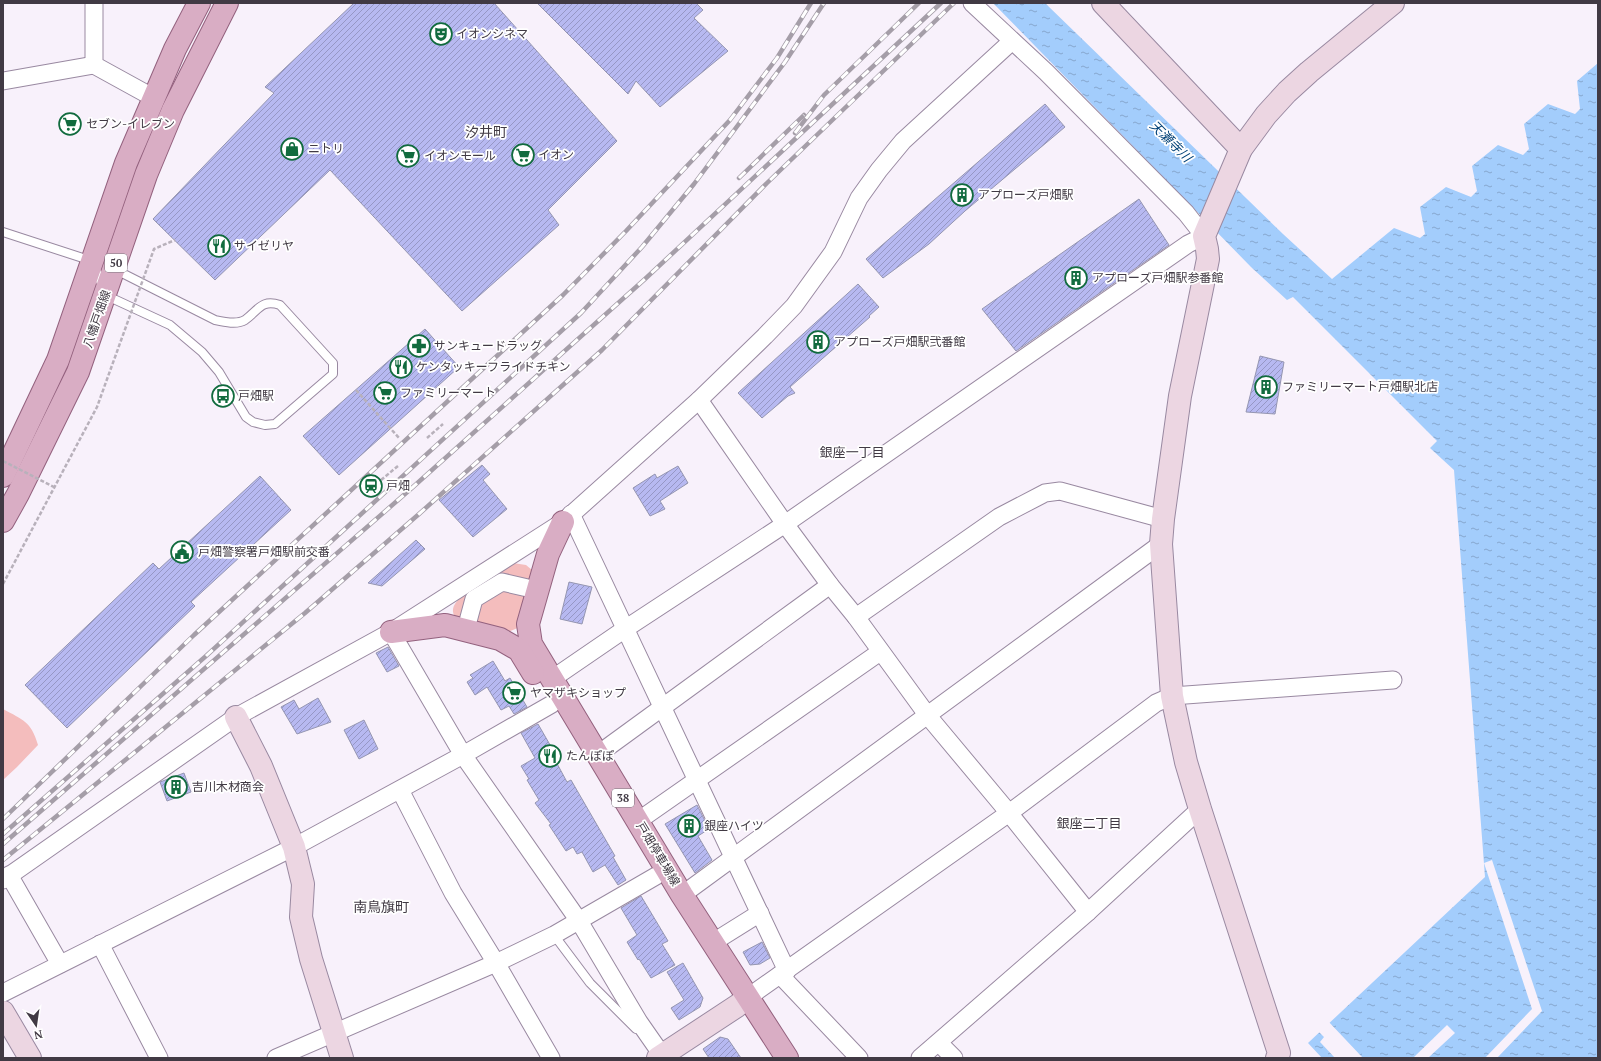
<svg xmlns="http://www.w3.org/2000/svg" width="1601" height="1061" viewBox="0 0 1601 1061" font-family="'PT Serif','Noto Sans JP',serif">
	<defs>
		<pattern id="water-ripples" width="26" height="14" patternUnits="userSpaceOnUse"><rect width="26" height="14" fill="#a3cdfc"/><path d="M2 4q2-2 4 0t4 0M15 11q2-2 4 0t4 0" fill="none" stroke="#86a7ce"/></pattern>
		<pattern id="building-hatch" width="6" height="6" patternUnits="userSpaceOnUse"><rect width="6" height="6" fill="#b7b9f1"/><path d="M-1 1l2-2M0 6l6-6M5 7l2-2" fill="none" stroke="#9697c5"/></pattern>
	</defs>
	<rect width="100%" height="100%" fill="#f8f1fb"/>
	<g fill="#f4bdbd">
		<path d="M513,563L526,565L532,570L534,583L496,576L495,574Z"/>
		<path d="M474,587L477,592L463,624C441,610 460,597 474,587Z"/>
		<path d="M504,588L533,595L520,627L503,634L474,628L479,606Z"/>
		<path d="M3,709C23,720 31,721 38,745L17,767L3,780Z"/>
	</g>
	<path fill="url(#water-ripples)" d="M993,3H1045L1283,234L1332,279L1394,228L1420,238L1425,234L1420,207L1446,187L1471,197L1477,191L1472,166L1498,145L1523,155L1529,149L1524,124L1548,104L1575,114L1580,109L1577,81L1598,63V1058H1322L1308,1043L1485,877L1454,470L1430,448L1437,441L1293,297L1287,300L1251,267Z"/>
	<g fill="#f8f1fb">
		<path d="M1492,860L1542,1011L1497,1058H1485L1532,1009L1484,863Z"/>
		<path d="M1328,1021L1363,1058H1335L1320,1042L1324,1037L1318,1031Z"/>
		<path d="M1447,1025L1455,1033L1428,1058H1413Z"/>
	</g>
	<g fill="url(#building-hatch)" stroke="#9596b1">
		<path d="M354,3H494L617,141L548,210L559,225L462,311L330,170L215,280L153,219L274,93L265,87Z"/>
		<path d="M537,3H696L703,10L694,18L728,51L660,107L636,81L628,94Z"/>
		<path d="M1045,104L1065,127L965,211L929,244L883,278L866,259Z"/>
		<path d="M1139,199L1169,245L1016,351L982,309Z"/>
		<path d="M858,284L879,307L869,316L870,317L790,387L795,393L788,396L762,418L738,393Z"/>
		<path d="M425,329L459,367L339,475L303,436Z"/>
		<path d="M1260,356L1284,362L1275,414L1246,412Z"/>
		<path d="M482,465L490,474L483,480L507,509L473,537L439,500Z"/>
		<path d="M678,466L688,483L660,501L665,509L650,516L633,488L655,474L657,478Z"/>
		<path d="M260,476L291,510L191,602L195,606L67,728L25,685L153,563L159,569Z"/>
		<path d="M416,540L425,549L382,586L368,583Z"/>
		<path d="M569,582L592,587L582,624L560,619Z"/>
		<path d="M388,647L399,666L387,672L376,653Z"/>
		<path d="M493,661L505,681L510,678L527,707L514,714L509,706L501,710L487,687L475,695L467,682L473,678L470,675Z"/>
		<path d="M318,698L331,722L297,734L281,707L294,700L299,709Z"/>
		<path d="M364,720L378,749L359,759L344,730Z"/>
		<path d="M538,724L557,757L554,758L567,782L571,780L615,856L613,857L626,880L618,885L605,865L593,872L582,852L577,854L573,847L566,851L549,825L551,824L535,803L539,800L527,780L529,779L521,766L535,758L521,733Z"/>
		<path d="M184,773L191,792L167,801L160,782Z"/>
		<path d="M697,805L709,829L698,836L712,860L695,873L665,824Z"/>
		<path d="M641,896L668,941L662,944L675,965L651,978L639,959L638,960L627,942L637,935L621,908Z"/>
		<path d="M762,942L770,958L760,964L750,965L743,952Z"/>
		<path d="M683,963L703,998L700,1007L679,1020L671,1008L684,1000L667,972Z"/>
		<path d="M720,1037L728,1039L741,1058H709L703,1049Z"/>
	</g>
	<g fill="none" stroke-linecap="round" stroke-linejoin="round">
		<g stroke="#9989a1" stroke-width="10">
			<g id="lane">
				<path d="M3,232L92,261"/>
				<path d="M95,267L105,295L170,325L202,352L219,372L246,417L253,422L265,425L275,424L333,374V363L280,305C261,299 259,310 245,320C237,325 224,322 215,320L114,269"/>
				<path d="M554,935L590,983L636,1029"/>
			</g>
		</g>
		<g stroke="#9989a1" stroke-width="19">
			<g id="street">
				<path d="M94,3V65L154,98"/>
				<path d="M3,81L94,65"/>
				<path d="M699,400L785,524L830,585L856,617L928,716L1009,813L1088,912"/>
				<path d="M571,514L787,971"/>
				<path d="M856,617L999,517L1045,493L1060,491L1163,519"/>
				<path d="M467,625L474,599L502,582L532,589"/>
				<path d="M391,632L463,755L579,921L639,1022L662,1055"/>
				<path d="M552,679L625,629L785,524L1188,244L1204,236L1186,213L1046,72L972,3"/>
				<path d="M597,755L830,585"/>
				<path d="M400,790L453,893L496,963L551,1058"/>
				<path d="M638,821L880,652"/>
				<path d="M9,875L60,964"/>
				<path d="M3,880L236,717L391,632L563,522L699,400L765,336L794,306L833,252L859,198L879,170L903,141L1012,41"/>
				<path d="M682,895L1161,544"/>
				<path d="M712,943L760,913"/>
				<path d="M100,944L159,1058"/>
				<path d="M780,975L859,1058"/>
				<path d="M3,993L294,847L463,755L552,704"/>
				<path d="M747,998L1009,813L1156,703L1172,696L1393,680"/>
				<path d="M939,1043L954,1058"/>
				<path d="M276,1058L496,963L554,935L656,876"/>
				<path d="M920,1058L1088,912L1200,809"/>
			</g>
		</g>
		<g stroke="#9989a1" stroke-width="24">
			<g id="secondary">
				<path d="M1103,3L1241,149"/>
				<path d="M236,717L261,766L294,847L303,884L301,917L311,959L342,1058"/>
				<path d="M3,1012L30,1058"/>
				<path d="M658,1058L737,1006L747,998"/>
				<path d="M1277,1058L1279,1053L1200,809L1186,762L1172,696L1161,544L1163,519L1180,396L1208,259L1207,249L1204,236L1241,149L1266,115L1287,92L1309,72L1393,3"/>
			</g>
		</g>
		<g stroke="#93617e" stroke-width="24">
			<g id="primary">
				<path d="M3,476L58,360L126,163L175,49L199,3"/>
				<path d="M3,521L18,494L78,372L146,175L173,110L227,3"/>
				<path d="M563,522L548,554L528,624L531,644L682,895L787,1058"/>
				<path d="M391,632L445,625L500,639L519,650L533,673"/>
			</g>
		</g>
		<g stroke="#b8b1bb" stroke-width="2.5" stroke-dasharray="4 2" stroke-linecap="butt">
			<path d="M356,390L399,438"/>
			<path d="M427,438L443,424"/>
			<path d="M381,480L398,466"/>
		</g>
		<use href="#lane" stroke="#fff" stroke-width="8"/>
		<use href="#street" stroke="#fff" stroke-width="17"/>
		<use href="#secondary" stroke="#ecd6e2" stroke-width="22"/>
		<use href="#primary" stroke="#d9adc4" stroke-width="22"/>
		<g stroke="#a59ea8" stroke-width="4.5">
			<g id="rail">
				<path d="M795,133L824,95L919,3"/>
				<path d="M739,178L804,115"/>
				<path d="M3,819L194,635L563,295L626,231L730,120L777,58L811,3"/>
				<path d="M3,834L206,656L581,313L642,247L694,184L785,62L824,3"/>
				<path d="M3,844L413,487L645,279L941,3"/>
				<path d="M3,860L305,613L419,514L602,350L767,183L954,3"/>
			</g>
		</g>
		<use href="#rail" stroke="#fff" stroke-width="3" stroke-dasharray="9" stroke-linecap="butt"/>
		<g stroke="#b8b1bb" stroke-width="2.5" stroke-dasharray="4 2" stroke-linecap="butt">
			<path d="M3,461L54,487"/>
			<path d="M3,584L97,407L154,249L175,240"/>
		</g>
	</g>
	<defs>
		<g id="theatre-ring" transform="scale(1.15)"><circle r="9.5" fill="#fff" stroke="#116b3e" stroke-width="1.5"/><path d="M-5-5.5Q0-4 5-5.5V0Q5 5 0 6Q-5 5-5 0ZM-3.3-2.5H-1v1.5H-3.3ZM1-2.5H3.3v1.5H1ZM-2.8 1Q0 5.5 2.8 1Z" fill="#116b3e"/></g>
		<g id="supermarket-ring" transform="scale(1.15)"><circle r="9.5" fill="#fff" stroke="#116b3e" stroke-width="1.5"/><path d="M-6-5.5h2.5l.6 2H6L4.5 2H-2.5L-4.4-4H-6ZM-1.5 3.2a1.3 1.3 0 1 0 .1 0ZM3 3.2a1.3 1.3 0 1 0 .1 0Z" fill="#116b3e"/></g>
		<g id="shop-ring" transform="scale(1.15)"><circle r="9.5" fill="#fff" stroke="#116b3e" stroke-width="1.5"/><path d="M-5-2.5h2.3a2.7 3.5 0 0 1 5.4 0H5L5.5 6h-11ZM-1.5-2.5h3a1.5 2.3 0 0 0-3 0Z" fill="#116b3e"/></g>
		<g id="building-ring" transform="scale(1.15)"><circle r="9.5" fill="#fff" stroke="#116b3e" stroke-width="1.5"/><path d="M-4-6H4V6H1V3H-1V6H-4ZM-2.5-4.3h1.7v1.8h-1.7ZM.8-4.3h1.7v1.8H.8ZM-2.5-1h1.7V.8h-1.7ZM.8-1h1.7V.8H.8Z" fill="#116b3e"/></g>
		<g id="restaurant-ring" transform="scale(1.15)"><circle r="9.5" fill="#fff" stroke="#116b3e" stroke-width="1.5"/><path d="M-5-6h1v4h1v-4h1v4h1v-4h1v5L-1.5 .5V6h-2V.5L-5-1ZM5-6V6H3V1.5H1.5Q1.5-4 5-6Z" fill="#116b3e"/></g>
		<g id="pharmacy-ring" transform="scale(1.15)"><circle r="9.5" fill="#fff" stroke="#116b3e" stroke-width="1.5"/><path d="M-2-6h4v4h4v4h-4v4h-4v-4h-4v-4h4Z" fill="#116b3e"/></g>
		<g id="bus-ring" transform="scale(1.15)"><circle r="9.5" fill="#fff" stroke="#116b3e" stroke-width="1.5"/><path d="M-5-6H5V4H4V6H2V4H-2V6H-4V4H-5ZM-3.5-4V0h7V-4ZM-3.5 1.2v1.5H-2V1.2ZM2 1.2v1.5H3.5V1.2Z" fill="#116b3e"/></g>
		<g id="station-ring" transform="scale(1.15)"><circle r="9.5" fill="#fff" stroke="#116b3e" stroke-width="1.5"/><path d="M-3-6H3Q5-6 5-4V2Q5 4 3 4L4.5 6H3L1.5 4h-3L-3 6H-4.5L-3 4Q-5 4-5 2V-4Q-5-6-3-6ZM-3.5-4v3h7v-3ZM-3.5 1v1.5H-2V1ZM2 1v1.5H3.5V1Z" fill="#116b3e"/></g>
		<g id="civic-ring" transform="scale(1.15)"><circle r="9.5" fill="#fff" stroke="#116b3e" stroke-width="1.5"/><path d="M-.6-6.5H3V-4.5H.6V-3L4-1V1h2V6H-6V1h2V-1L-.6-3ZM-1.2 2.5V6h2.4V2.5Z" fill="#116b3e"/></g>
	</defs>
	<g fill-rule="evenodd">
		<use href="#theatre-ring" x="441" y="34"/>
		<use href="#supermarket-ring" x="70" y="124"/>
		<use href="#shop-ring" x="292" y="149"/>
		<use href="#supermarket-ring" x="523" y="155"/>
		<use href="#supermarket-ring" x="408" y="156"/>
		<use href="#building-ring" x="962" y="195"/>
		<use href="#restaurant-ring" x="219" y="246"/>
		<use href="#building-ring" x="1076" y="278"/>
		<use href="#building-ring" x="818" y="342"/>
		<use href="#pharmacy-ring" x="419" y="346"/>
		<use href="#restaurant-ring" x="401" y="367"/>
		<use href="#building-ring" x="1266" y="387"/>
		<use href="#supermarket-ring" x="385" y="393"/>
		<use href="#bus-ring" x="223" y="396"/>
		<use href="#station-ring" x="371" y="486"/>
		<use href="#civic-ring" x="182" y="552"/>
		<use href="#supermarket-ring" x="514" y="693"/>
		<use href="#restaurant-ring" x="550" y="756"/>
		<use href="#building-ring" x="176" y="787"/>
		<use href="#building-ring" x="689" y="826"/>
	</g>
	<g text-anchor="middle" stroke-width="3.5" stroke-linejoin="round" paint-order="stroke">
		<g fill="#fff" stroke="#7a757c" stroke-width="1">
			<rect x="105" y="254" width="22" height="18" rx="3"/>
			<rect x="612" y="789" width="22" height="18" rx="3"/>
		</g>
		<g font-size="11" font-weight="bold" fill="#413a44">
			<text x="116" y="267">50</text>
			<text x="623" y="802">38</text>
		</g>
		<g font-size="12" fill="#413a44" stroke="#fff" text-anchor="start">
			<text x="456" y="38">イオンシネマ</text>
			<text x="86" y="128">セブン-イレブン</text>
			<text x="308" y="153">ニトリ</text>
			<text x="538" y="159">イオン</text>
			<text x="424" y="160">イオンモール</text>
			<text x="978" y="199">アプローズ戸畑駅</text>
			<text x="234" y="250">サイゼリヤ</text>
			<text x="1092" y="282">アプローズ戸畑駅参番館</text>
			<text x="834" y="346">アプローズ戸畑駅弐番館</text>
			<text x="434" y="350">サンキュードラッグ</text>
			<text x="416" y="371">ケンタッキーフライドチキン</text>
			<text x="1282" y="391">ファミリーマート戸畑駅北店</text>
			<text x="400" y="397">ファミリーマート</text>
			<text x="238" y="400">戸畑駅</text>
			<text x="386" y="490">戸畑</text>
			<text x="198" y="556">戸畑警察署戸畑駅前交番</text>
			<text x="530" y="697">ヤマザキショップ</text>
			<text x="566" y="760">たんぽぽ</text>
			<text x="192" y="791">吉川木材商会</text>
			<text x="704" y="830">銀座ハイツ</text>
		</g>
		<g font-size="12" fill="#413a44" stroke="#fff">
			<text transform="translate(97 319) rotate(-71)" y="4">八幡戸畑線</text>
			<text transform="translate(658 854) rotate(59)" y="4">戸畑停車場線</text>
		</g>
		<g font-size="13" font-style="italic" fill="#004076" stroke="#fff">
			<text transform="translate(1171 141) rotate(45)" y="5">天瀬寺川</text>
		</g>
		<g font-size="13" fill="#413a44" stroke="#fff">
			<text x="852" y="457">銀座一丁目</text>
			<text x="1089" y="828">銀座二丁目</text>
		</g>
		<g font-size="14" fill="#413a44" stroke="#fff">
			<text x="486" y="137">汐井町</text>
			<text x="381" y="912">南鳥旗町</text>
		</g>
	</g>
	<rect width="1601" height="1061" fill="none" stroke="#413a44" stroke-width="8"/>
	<g transform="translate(36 1025) rotate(167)" stroke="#ffffff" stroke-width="3" paint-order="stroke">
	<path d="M0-3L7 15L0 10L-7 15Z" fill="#413a44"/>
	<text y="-6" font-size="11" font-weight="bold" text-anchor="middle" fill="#413a44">N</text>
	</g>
</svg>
